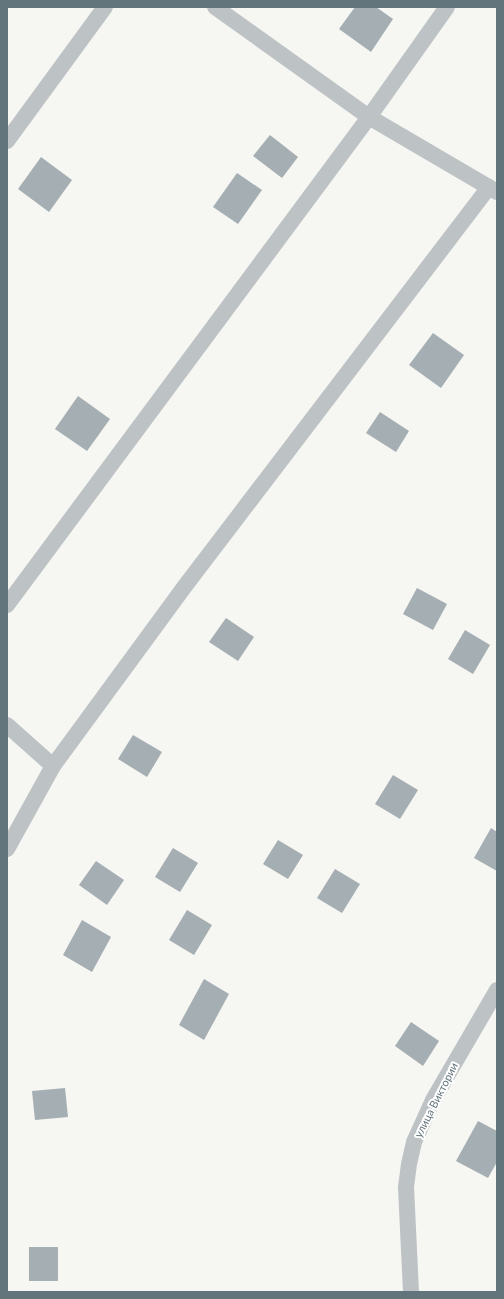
<svg xmlns="http://www.w3.org/2000/svg" width="504" height="1299" viewBox="0 0 504 1299" font-family="Lato,sans-serif">
	<rect width="100%" height="100%" fill="#f6f6f3"/>
	<g fill="#a5aeb2">
		<path d="M355,7H376L393,19L371,52L339,29Z"/>
		<path d="M270,135L298,157L282,178L253,156Z"/>
		<path d="M41,157L72,180L49,212L18,189Z"/>
		<path d="M237,173L262,190L238,224L213,207Z"/>
		<path d="M433,333L464,355L441,388L409,365Z"/>
		<path d="M78,396L110,419L87,451L55,429Z"/>
		<path d="M380,412L409,431L396,452L366,433Z"/>
		<path d="M417,588L447,604L433,630L403,614Z"/>
		<path d="M226,618L254,637L238,661L209,642Z"/>
		<path d="M465,630L490,645L473,674L448,659Z"/>
		<path d="M133,735L162,752L147,777L118,759Z"/>
		<path d="M393,775L418,790L400,819L375,804Z"/>
		<path d="M491,828L497,832V871L474,858Z"/>
		<path d="M278,840L303,855L288,879L263,864Z"/>
		<path d="M173,848L198,863L180,892L155,877Z"/>
		<path d="M96,861L124,880L107,905L79,885Z"/>
		<path d="M335,869L360,884L342,913L317,898Z"/>
		<path d="M187,910L212,925L194,955L169,940Z"/>
		<path d="M82,920L111,937L92,972L63,955Z"/>
		<path d="M204,979L229,994L204,1040L179,1025Z"/>
		<path d="M411,1022L439,1041L423,1066L395,1046Z"/>
		<path d="M65,1088L68,1117L35,1120L32,1091Z"/>
		<path d="M478,1121L497,1131V1162L488,1178L456,1161Z"/>
		<rect x="29" y="1247" width="29" height="34"/>
	</g>
	<g fill="none" stroke-linecap="round" stroke-linejoin="round">
		<g stroke="#bdc2c4" stroke-width="16">
			<path d="M215,7L369,117L497,192"/>
			<path d="M7,141L105,7"/>
			<path d="M7,605L369,117L447,7"/>
			<path d="M7,725L53,766"/>
			<path d="M7,849L53,766L185,586L489,187"/>
			<path d="M411,1292L406,1187L409,1164L414,1142L433,1100L497,990"/>
		</g>
	</g>
	<g text-anchor="middle" stroke-width="4" stroke-linejoin="round" paint-order="stroke">
		<g font-size="11" fill="#63757c" stroke="#fff">
			<text transform="translate(436 1100) rotate(-63)" y="4">улица Виктории</text>
		</g>
	</g>
	<rect width="504" height="1299" fill="none" stroke="#63757c" stroke-width="16"/>
</svg>
